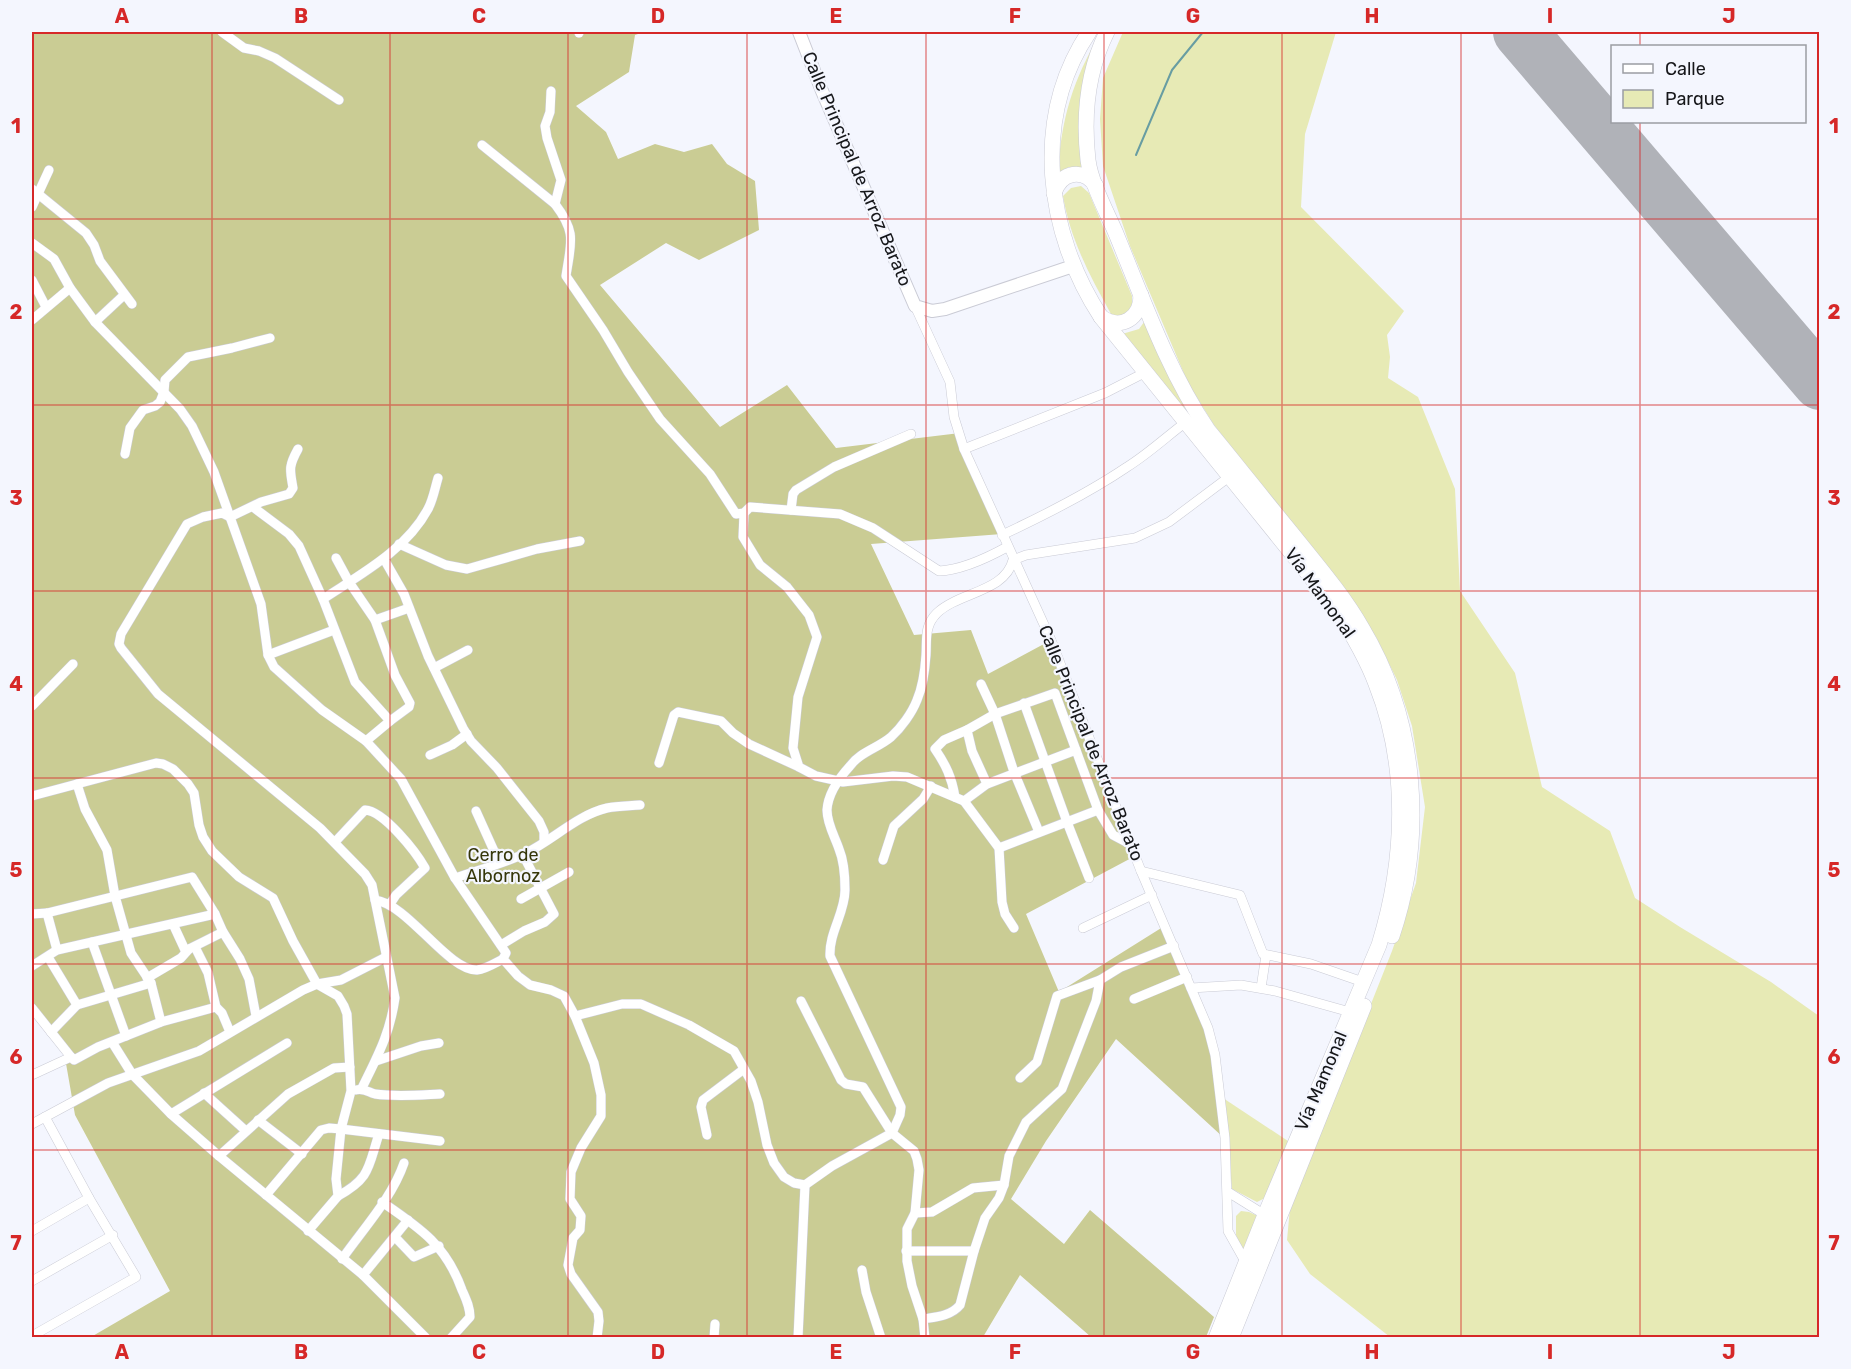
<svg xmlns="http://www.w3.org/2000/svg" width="1851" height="1369" viewBox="0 0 1851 1369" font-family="Rubik,sans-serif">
	<rect width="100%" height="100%" fill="#f4f6fe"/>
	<g fill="#e7eab5">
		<path d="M1101,32L1090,66L1089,170L1069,167L1058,174C1061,118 1073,80 1101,32Z"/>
		<path d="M1123,32H1336L1305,134L1301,207L1404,311L1387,335L1390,357L1388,378L1418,397L1455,489L1460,591L1515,673L1542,787L1610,831L1635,898L1680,927L1771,982L1819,1016V1337H1390L1310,1274L1287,1240L1290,1208L1392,951L1416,883L1425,807L1412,726L1397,680L1376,637L1327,567L1214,425L1188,383L1130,246L1103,166L1100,119L1103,78Z"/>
		<path d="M1081,186L1089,193L1132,296V306L1124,318L1111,314C1090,276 1070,239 1063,196L1071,188Z"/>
		<path d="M1147,318L1190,420L1122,334L1139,329Z"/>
		<path d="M1223,1098L1288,1141L1265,1198L1257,1202L1232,1189Z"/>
		<path d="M1241,1211L1249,1212L1260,1217L1245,1256L1236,1235V1216Z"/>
	</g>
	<path fill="#cacc94" d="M32,32H644L635,35L629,72L576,106L606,132L618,159L655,144L684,152L712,144L727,164L755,181L759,230L699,260L666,243L600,285L720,427L787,385L836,448L960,433L1002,534L871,544L914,635L971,630L988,674L1055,638L1137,855L1026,914L1059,992L1166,925L1209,1028L1224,1138L1116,1039L1046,1141L1011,1199L1064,1244L1090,1210L1214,1317L1206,1337H1091L1020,1275L983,1337H91L170,1291L75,1115L64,1052L32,1012Z"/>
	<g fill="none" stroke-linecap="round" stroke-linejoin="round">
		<path stroke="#689da2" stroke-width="2" d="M1136,155L1172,70L1203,32"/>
		<path stroke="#b0b2b8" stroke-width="54" d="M1520,32L1820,383"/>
		<g stroke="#cacbd5" stroke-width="10">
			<g id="minor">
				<path d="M222,32L244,48L259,51L275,58L339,100"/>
				<path d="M579,32V33"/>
				<path d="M551,91L550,112L545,126L547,138L561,180L555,204C577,233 571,242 566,276L603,330L628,372L660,419L710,474L736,514L744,513L750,507L840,514L873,528L939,571C962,570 987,558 1007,547"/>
				<path d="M482,145L555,204"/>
				<path d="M32,189L86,233L94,245L100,261L132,304"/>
				<path d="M32,207L49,170"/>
				<path d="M32,243L54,259L70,288L95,322L180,409L192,426L214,472L261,604L268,655L274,667L322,710L366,741L401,779L455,878L506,953L503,959"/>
				<path d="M32,280L46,307"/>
				<path d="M915,306L950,382L954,417L964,449L1051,640L1141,871L1208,1028L1215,1055L1225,1138L1228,1231L1246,1263"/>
				<path d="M32,320L70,288"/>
				<path d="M95,322L124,295"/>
				<path d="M298,449C288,467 290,470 293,488L289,494L261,502L230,517L222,513L203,517L187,524L121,634L119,644L121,648L158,694L320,828L365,874L372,885L395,998C390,1034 377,1057 362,1088"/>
				<path d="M964,449L1105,393L1144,373"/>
				<path d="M125,454L130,428L143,410L155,406L160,402L164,392L165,380L188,357L232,348L270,338"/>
				<path d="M253,507L289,534L299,546L323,599L355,682L390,721L366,741"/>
				<path d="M791,510L793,494L796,490L834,467L911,434"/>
				<path d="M744,513L743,537L760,565L787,587L809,615L817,637L798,697L793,748L799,767L816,776L843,782L893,776L907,777L964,801L999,848L1002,902L1005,914L1014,928"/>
				<path d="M1002,535C1045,515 1087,494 1127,467C1148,454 1166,437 1186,422"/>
				<path d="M399,544L446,565L467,569L537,549L580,541"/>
				<path d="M336,558L349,582L375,620L395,675L410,703L409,707L390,721"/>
				<path d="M384,559L404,594L428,656L463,728L471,741L497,768L539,821L544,832V840"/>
				<path d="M323,599C361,574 406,550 428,509C433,500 435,488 438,478"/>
				<path d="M375,620L409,608"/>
				<path d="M268,655L334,630"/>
				<path d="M434,668L468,650"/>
				<path d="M981,684L995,714L1014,772L1039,832"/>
				<path d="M1024,703L1067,822L1089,878"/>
				<path d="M32,706L73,664"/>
				<path d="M430,755L452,745L467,734"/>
				<path d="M659,763L674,715L678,712L721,721L733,733L749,744L799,767"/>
				<path d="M77,784L85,809L107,850L115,896L131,953L151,983L161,1022"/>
				<path d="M987,784L972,751L967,730L995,714L1055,693L1098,810L1113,835L1130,844"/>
				<path d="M32,796L156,763L163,764L173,769L188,784L194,793L199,825L203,837L212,851L239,877L273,898L293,941L317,984L338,996L344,1006L347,1014L351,1091L341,1129L336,1179L338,1196L308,1231"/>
				<path d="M955,797C952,778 946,765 935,749L944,740L967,730"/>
				<path d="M964,801L987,784L1076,750"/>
				<path d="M476,811L499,862"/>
				<path d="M335,842L365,810C384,811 416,852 425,868L396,895L390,904"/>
				<path d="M999,848L1098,810"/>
				<path d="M883,860L894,826L923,799L931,786"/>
				<path d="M1141,871L1240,895L1263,954L1311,964L1363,982"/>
				<path d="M455,878C478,870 503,864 526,853C553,840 577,815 607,808C618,806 629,806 640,805"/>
				<path d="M521,899L569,872"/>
				<path d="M375,900C408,904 448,971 477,970C486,969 495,963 503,959"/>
				<path d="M47,913L57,950"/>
				<path d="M32,914L47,913L192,877L215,914L223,932L240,959L249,979L256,1016"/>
				<path d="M173,924L185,950L189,949L223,932"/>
				<path d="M1083,928L1152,895"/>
				<path d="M92,942L126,1036"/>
				<path d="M501,945L524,931L545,922L554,914L523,855"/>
				<path d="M48,957L77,1005"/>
				<path d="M503,959L518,976L530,985L551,990L564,996L575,1016L594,1063L601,1095V1116L581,1148L571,1172L570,1199L581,1216L580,1230L573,1238L568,1265L571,1274L598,1312L599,1321L597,1338"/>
				<path d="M32,966L57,950L215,914"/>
				<path d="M147,978L181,958L189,949"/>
				<path d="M1191,988L1241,985L1275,991L1350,1012"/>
				<path d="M1261,988L1266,955"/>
				<path d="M1134,999L1187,977"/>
				<path d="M801,1001L841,1080L846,1084L863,1087L892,1133L914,1151L917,1159L919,1170L915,1213L907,1229V1261L912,1286L923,1319L925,1338"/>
				<path d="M216,1007L222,1013L230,1032"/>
				<path d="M32,1008L71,1057"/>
				<path d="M575,1016L622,1004H641L689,1025L734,1051L751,1081L758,1102L767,1145L774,1163L784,1177L794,1183L805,1185L832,1166L892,1133L900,1115L901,1107L830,956C829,932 845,913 845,890C845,876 844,861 839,849C835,837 827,824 827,810C828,794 840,777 850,766C860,752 878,748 891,737C901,728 912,713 917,700C923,686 925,670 926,655C927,639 924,626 937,613C959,592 1005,592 1013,560L1026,555L1135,538L1169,522L1229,477"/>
				<path d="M51,1032L77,1005L151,983"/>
				<path d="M112,1042L132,1074L171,1114L219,1156L363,1275L426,1338"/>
				<path d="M376,1061L421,1046L439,1043"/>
				<path d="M32,1075L71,1057L74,1060L98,1047L161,1022L216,1007L208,973L195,947"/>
				<path d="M1020,1078L1037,1062L1057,996L1100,980"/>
				<path d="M356,1090C364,1088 368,1092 375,1094C396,1097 419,1095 440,1094"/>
				<path d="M204,1093L246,1131"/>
				<path d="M171,1114L287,1043"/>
				<path d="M258,1120L302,1154"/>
				<path d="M32,1124L108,1083L199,1051L303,990L317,984L341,980L386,957"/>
				<path d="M707,1135L701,1107L703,1100L744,1069"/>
				<path d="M219,1156L288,1094L334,1068L350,1067"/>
				<path d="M1228,1192L1265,1215"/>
				<path d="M266,1195L321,1130L329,1128L341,1129L440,1141"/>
				<path d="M338,1196C371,1178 368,1167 379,1134"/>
				<path d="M382,1202C420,1228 446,1245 462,1290C466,1299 470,1307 470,1317L451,1338"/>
				<path d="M915,1213L932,1212L973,1188L1004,1185"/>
				<path d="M32,1231L89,1198"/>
				<path d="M395,1237L414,1257L439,1246"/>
				<path d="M906,1251H974"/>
				<path d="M342,1259C363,1229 392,1198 404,1163"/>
				<path d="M862,1270L866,1292L881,1338"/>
				<path d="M363,1275L408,1220"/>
				<path d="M32,1281L113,1235"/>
				<path d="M923,1319C936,1317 951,1316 960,1305L974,1251L985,1218L999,1198L1004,1185L1009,1156L1026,1122L1062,1089L1096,1001L1100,980L1121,967L1174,946"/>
				<path d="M32,1336L136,1277L89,1198L45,1117"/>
				<path d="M714,1338L715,1324"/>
				<path d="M798,1338L805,1185"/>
			</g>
		</g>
		<g stroke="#cacbd5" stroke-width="14">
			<path id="tertiary" d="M799,32L822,91L915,306L932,311L945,309L1073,266"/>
		</g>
		<g stroke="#cacbd5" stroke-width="16">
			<g id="primary">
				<path d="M1089,32C1031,119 1046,233 1101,317L1335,607C1351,632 1366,657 1376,684C1409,767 1405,861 1379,945L1265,1215L1216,1338"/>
				<path d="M1107,32C1087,72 1083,115 1088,160C1091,184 1108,214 1117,236C1144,302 1168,371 1208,430C1237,465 1265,501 1294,536C1318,566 1343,595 1362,628C1417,720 1426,836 1392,936"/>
				<path d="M1054,193C1061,171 1084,168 1096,186"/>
				<path d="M1101,317C1121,331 1141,318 1141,295"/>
				<path d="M1231,1338L1364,1006"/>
			</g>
		</g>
		<use href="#minor" stroke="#fff" stroke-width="9"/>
		<use href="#tertiary" stroke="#fff" stroke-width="12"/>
		<use href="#primary" stroke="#fff" stroke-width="15"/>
	</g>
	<path fill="none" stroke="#d62828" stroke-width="1.5" stroke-opacity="0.55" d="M212,32V1338M390,32V1338M568,32V1338M747,32V1338M926,32V1338M1104,32V1338M1282,32V1338M1461,32V1338M1640,32V46M1640,122V1338M32,219H1820M32,405H1820M32,591H1820M32,778H1820M32,964H1820M32,1150H1820"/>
	<g text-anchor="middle" stroke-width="4.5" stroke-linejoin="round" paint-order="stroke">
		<g font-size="18" fill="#16171a" stroke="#f4f6fe">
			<text transform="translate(857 169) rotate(67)" y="6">Calle Principal de Arroz Barato</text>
			<text transform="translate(1320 593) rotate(54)" y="6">Vía Mamonal</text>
			<text transform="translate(1091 743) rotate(68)" y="6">Calle Principal de Arroz Barato</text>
			<text transform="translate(1321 1081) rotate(-67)" y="6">Vía Mamonal</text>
		</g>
		<g font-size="18" fill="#36370a" stroke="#f4f6fe">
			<text x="503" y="861">Cerro de<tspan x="503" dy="21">Albornoz</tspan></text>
		</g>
	</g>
	<rect width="1851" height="1369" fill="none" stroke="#f4f6fe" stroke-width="66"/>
	<rect x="1611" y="45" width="195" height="78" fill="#f4f6fe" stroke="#9b9da3" stroke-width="1.5"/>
	<rect x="1623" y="64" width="30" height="9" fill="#ffffff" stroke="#9b9da3" stroke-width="1.5"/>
	<text x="1665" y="75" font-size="18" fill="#16171a">Calle</text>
	<rect x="1623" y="90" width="30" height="18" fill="#e7eab5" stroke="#9b9da3" stroke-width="1.5"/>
	<text x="1665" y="105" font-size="18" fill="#16171a">Parque</text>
	<rect x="33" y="33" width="1785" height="1303" fill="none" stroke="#d62828" stroke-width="2"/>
	<g font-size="20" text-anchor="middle" font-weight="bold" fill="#d62828">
		<text x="122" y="23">A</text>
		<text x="301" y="23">B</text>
		<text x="479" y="23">C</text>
		<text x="658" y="23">D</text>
		<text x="836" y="23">E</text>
		<text x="1015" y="23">F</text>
		<text x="1193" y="23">G</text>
		<text x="1372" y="23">H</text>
		<text x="1550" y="23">I</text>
		<text x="1729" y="23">J</text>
		<text x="16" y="133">1</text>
		<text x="1834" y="133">1</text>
		<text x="16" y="319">2</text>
		<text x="1834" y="319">2</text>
		<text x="16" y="505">3</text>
		<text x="1834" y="505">3</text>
		<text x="16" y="691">4</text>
		<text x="1834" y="691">4</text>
		<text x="16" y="877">5</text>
		<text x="1834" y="877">5</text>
		<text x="16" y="1064">6</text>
		<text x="1834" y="1064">6</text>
		<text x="16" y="1250">7</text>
		<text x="1834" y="1250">7</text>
		<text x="122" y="1359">A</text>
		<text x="301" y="1359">B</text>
		<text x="479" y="1359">C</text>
		<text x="658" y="1359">D</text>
		<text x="836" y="1359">E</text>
		<text x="1015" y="1359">F</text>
		<text x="1193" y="1359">G</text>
		<text x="1372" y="1359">H</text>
		<text x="1550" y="1359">I</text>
		<text x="1729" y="1359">J</text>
	</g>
</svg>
